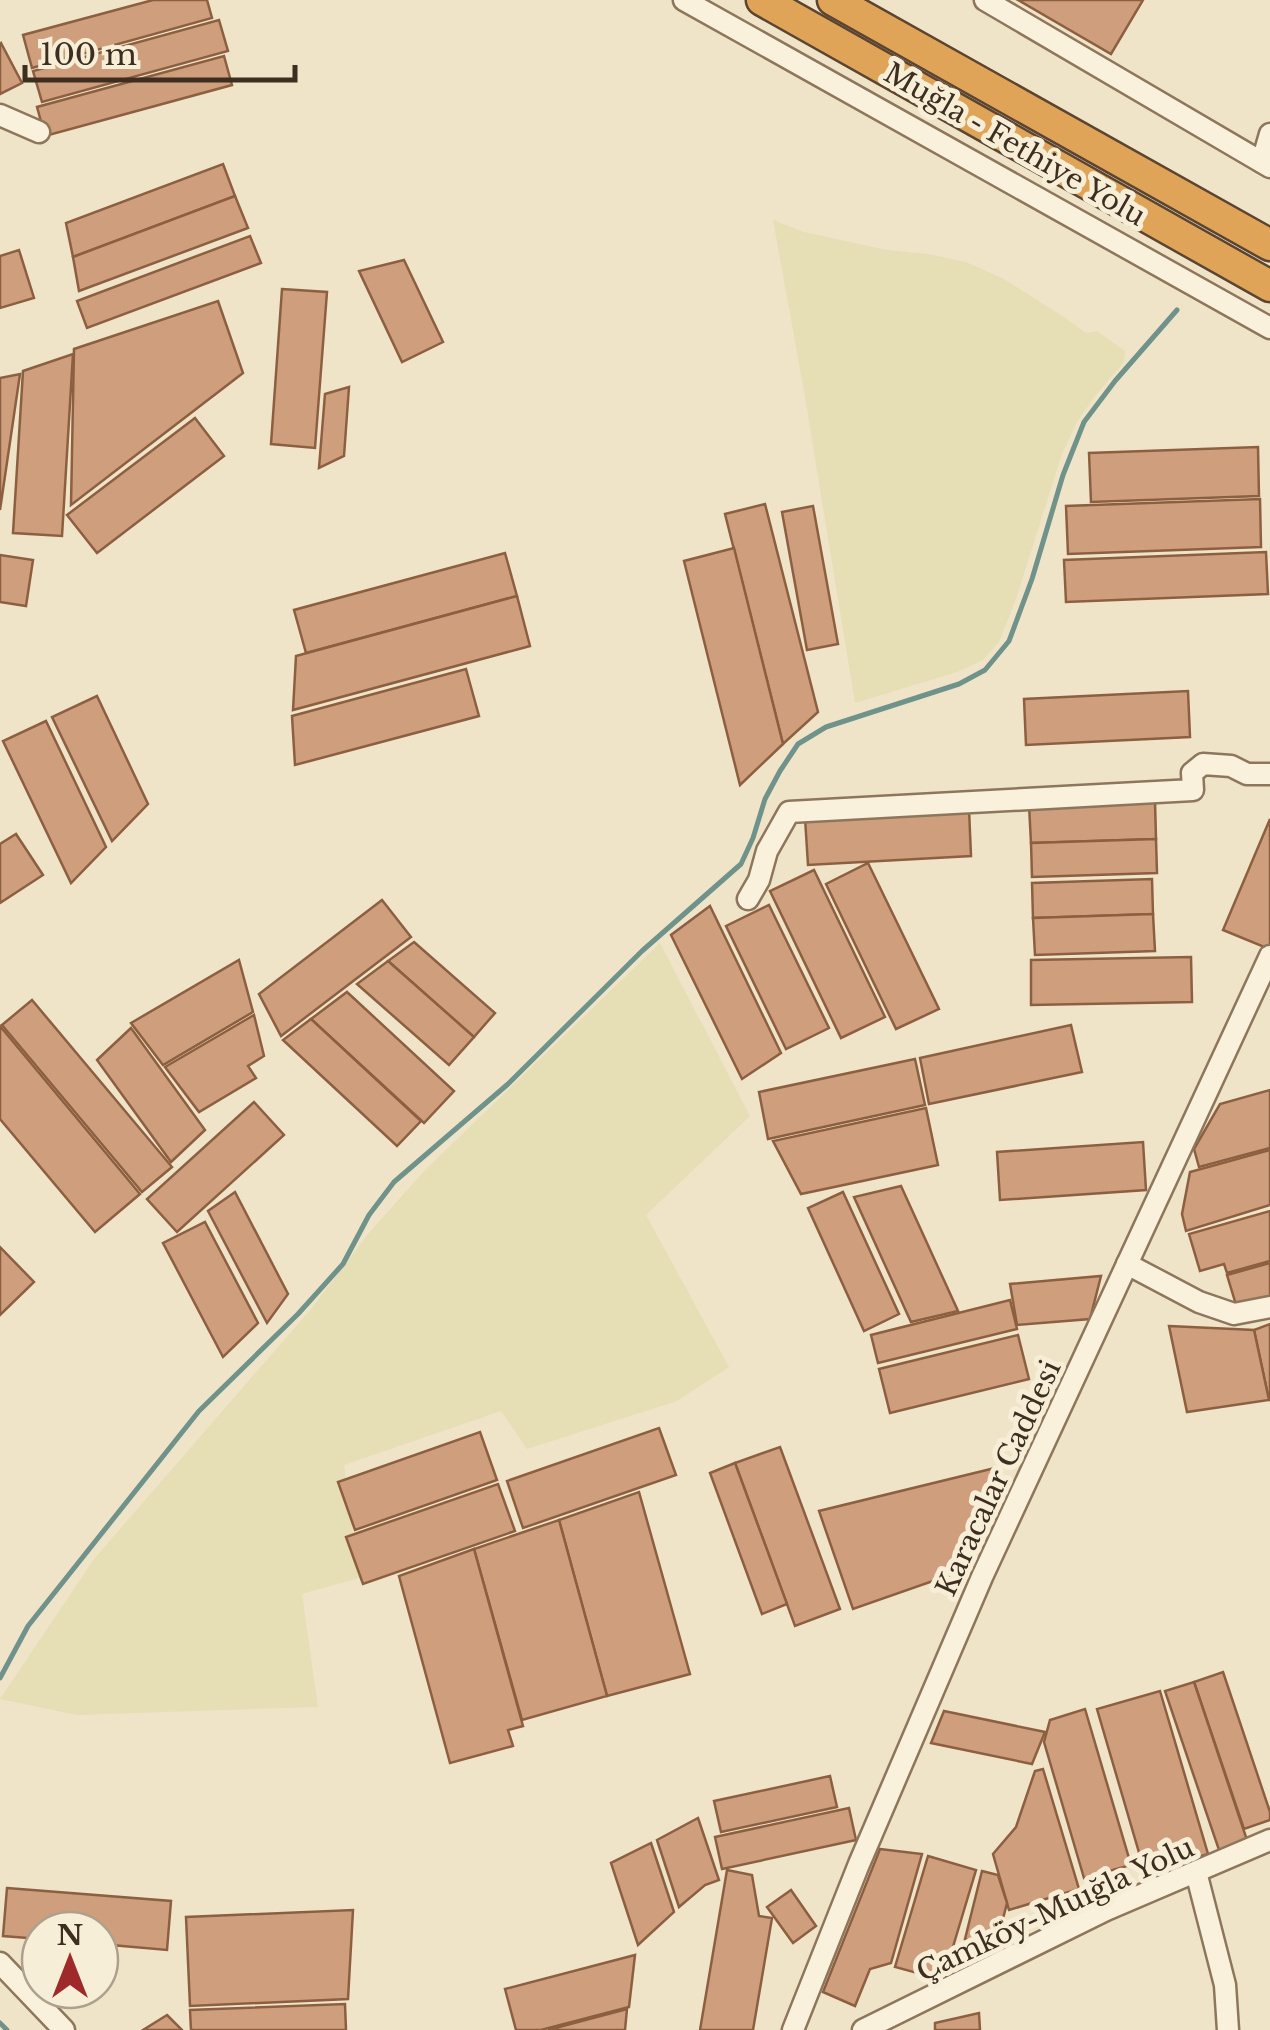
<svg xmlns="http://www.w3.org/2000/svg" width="1270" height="2030" viewBox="0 0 1270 2030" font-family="'Libre Baskerville',serif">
	<rect width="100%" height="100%" fill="#f0e4c8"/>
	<g fill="#e6deb5">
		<path d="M773,220L804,232L887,250L928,254L966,262L1002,278L1061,315L1086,333L1097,331L1125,351L1124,362L1095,396L1077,422L1062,454L1016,599L999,642L983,660L957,672L855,703L804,391Z"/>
		<path d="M660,943L750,1116L646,1215L729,1367L677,1401L527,1449L501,1411L344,1465L359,1578L302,1594L318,1707L77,1715L0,1699L94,1559L311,1309L368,1234L425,1170Z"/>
	</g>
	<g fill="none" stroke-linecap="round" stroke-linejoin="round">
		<g stroke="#6f938a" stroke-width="5">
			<path d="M0,1678L28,1626L199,1411L298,1314L343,1264L369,1215L394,1182L508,1084L642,951L741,864L753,838L765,799L780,771L798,744L826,727L959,684L985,670L1009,641L1032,579L1063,475L1084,422L1115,381L1177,310"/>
			<path d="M0,2023L7,2030"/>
		</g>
	</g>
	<g fill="#cf9f7d" stroke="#8d5f41" stroke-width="2.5">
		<path d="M153,0H207L212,18L32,68L23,35Z"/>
		<path d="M1018,0H1143L1111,54Z"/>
		<path d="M219,20L228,51L42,102L33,71Z"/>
		<path d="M1,43L22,83L0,94V44Z"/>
		<path d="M224,56L232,85L45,136L37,107Z"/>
		<path d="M223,164L235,196L73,257L66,223Z"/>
		<path d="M235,196L248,228L79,291L73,257Z"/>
		<path d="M250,236L261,263L87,328L77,301Z"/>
		<path d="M19,250L34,298L0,308V256Z"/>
		<path d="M404,260L443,342L402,362L359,271Z"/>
		<path d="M282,289L327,292L315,448L271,444Z"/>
		<path d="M218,301L243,373L71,505L74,349Z"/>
		<path d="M73,354L62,536L13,533L23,371Z"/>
		<path d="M20,374L0,510V378Z"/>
		<path d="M349,387L344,456L319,468L325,394Z"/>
		<path d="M195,418L224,456L97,553L67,515Z"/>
		<path d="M1258,447L1259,496L1091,502L1089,453Z"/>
		<path d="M1260,499L1261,547L1068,554L1066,506Z"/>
		<path d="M765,504L818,712L783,744L725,514Z"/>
		<path d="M813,506L838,644L807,650L782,512Z"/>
		<path d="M734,548L783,744L740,785L684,561Z"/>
		<path d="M1266,552L1268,594L1066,602L1064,560Z"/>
		<path d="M505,553L517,596L306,653L294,610Z"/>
		<path d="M0,555L33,560L26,606L0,602Z"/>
		<path d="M517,596L530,646L293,710L296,656Z"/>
		<path d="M466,669L479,716L295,765L292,716Z"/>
		<path d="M1188,691L1190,737L1026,745L1024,699Z"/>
		<path d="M97,696L148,804L112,841L52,717Z"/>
		<path d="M46,721L106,847L71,883L3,741Z"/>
		<path d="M1155,801L1156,839L1031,843L1029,805Z"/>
		<path d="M969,809L971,856L808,865L805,818Z"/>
		<path d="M1270,819V947L1269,949L1223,930Z"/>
		<path d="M16,834L43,875L0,903V844Z"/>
		<path d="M1156,839L1157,873L1032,877L1031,843Z"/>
		<path d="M868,863L939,1009L896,1029L826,884Z"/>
		<path d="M814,870L885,1017L841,1038L770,891Z"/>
		<path d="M1152,879L1153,914L1033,918L1032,883Z"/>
		<path d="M382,900L411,937L281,1036L259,994Z"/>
		<path d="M769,905L829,1028L786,1049L726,926Z"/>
		<path d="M710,906L781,1053L742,1079L671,935Z"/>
		<path d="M1153,914L1155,951L1035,955L1033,918Z"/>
		<path d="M414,942L495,1013L474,1037L388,961Z"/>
		<path d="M1191,957L1192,1002L1031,1005V960Z"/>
		<path d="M239,960L253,1012L163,1065L131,1023Z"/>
		<path d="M388,961L474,1037L449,1065L357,984Z"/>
		<path d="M347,992L454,1091L424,1123L311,1019Z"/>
		<path d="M32,1000L172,1167L142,1192L2,1025Z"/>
		<path d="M254,1015L264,1056L248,1066L256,1078L199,1112L165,1067Z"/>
		<path d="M311,1019L421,1121L397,1146L283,1040Z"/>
		<path d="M1071,1025L1082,1072L929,1104L920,1058Z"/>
		<path d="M0,1026L140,1194L95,1232L0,1119Z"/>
		<path d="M131,1028L205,1130L171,1162L97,1060Z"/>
		<path d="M915,1059L925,1105L768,1139L759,1092Z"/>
		<path d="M1270,1090V1148L1199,1167L1194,1149L1220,1104Z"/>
		<path d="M254,1102L284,1135L177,1232L147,1199Z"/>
		<path d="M926,1108L938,1165L801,1194L773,1141Z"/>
		<path d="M1143,1142L1146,1190L1000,1200L997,1152Z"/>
		<path d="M1270,1150V1205L1186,1231L1182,1214L1190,1172Z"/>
		<path d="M901,1186L958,1311L911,1322L854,1197Z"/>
		<path d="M235,1192L288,1294L267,1323L208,1211Z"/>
		<path d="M843,1192L899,1314L864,1331L808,1208Z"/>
		<path d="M1270,1211V1261L1227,1273L1224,1264L1200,1271L1189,1234Z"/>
		<path d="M205,1222L258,1323L223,1357L163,1243Z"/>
		<path d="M0,1247L34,1282L0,1315Z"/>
		<path d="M1270,1263V1298L1237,1308L1227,1275Z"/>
		<path d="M1101,1276L1090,1319L1017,1325L1010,1284Z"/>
		<path d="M1010,1300L1017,1329L878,1363L871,1335Z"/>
		<path d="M1270,1324V1400H1269L1254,1330Z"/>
		<path d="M1169,1326L1254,1330L1269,1400L1187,1412Z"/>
		<path d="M1018,1335L1029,1379L890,1413L879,1369Z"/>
		<path d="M659,1428L676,1475L523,1528L507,1481Z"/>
		<path d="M480,1432L497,1480L355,1530L338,1482Z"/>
		<path d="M780,1447L840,1609L795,1626L735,1463Z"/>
		<path d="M735,1463L787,1604L762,1614L710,1473Z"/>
		<path d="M995,1468L973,1567L853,1609L819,1511Z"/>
		<path d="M498,1484L515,1531L363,1584L346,1537Z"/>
		<path d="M639,1492L690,1674L607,1696L559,1520Z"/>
		<path d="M559,1520L607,1696L522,1720L474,1549Z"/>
		<path d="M474,1549L523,1726L508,1730L513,1746L450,1763L399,1576Z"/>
		<path d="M1223,1672L1270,1812V1820L1244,1829L1194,1682Z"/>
		<path d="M1194,1682L1248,1843L1220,1853L1165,1691Z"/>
		<path d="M1160,1691L1208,1854L1145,1873L1097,1709Z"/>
		<path d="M1085,1709L1131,1865L1084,1878L1044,1742L1050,1720Z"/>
		<path d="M944,1711L1045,1732L1032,1764L931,1743Z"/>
		<path d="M1043,1769L1079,1889L1009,1910L993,1854L1016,1827L1035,1771Z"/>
		<path d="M830,1776L837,1807L721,1832L714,1801Z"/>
		<path d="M849,1808L856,1840L722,1869L715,1837Z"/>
		<path d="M698,1818L719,1880L705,1885L679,1907L657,1840Z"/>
		<path d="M651,1843L674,1912L638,1945L611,1863Z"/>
		<path d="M880,1849L922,1854L891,1963L870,1969L855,2006L823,1992Z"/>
		<path d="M928,1856L976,1870L943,1980L895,1967Z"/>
		<path d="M727,1870L752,1875L759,1916L772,1918L753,2030H700Z"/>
		<path d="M982,1871L998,1875L1007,1903L996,1946L965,1939Z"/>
		<path d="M7,1888L171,1901L167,1950L100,1944V1930H40V1939L3,1936Z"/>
		<path d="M791,1890L816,1926L793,1943L767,1907Z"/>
		<path d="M353,1910L348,1999L190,2006L186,1917Z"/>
		<path d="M635,1955L629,2007L541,2030H516L505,1989Z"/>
		<path d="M345,2004L346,2030H191L190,2010Z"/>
		<path d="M627,2009L625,2030H548Z"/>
		<path d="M979,2013L980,2030H935V2023Z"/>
		<path d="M167,2015L182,2030H143Z"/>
	</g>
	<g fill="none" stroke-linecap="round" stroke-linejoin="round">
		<g stroke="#8d765c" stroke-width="25">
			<g id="minor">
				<path d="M684,0L1270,328"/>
				<path d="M985,0L1270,167"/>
				<path d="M0,115L39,132"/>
				<path d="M1262,162L1270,134"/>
				<path d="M748,899L759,880L767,851L789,812L1193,790L1192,773L1203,764L1231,766L1247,774H1270"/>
				<path d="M1127,1264L1199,1302L1234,1314L1270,1307"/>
				<path d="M1196,1872L1225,1985L1228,2030"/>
				<path d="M0,1963L64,2030"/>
				<path d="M793,2030L859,1864L982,1577L1270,956"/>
				<path d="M863,2030L1106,1910L1270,1840"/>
			</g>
		</g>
		<g stroke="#5b4430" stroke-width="35">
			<g id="highway">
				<path d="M762,0L1270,286"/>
				<path d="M833,0L1270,245"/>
			</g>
		</g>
		<use href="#minor" stroke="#faf1dc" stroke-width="20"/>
		<use href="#highway" stroke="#e0a458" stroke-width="30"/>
	</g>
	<g text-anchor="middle" stroke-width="10" stroke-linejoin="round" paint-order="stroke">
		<g font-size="28" fill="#3d2e20" stroke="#f7eed8">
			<text transform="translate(1015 144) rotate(30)" y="10">Muğla - Fethiye Yolu</text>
			<text transform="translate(998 1478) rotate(-65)" y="10">Karacalar Caddesi</text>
			<text transform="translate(1055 1909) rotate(-25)" y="10">Çamköy-Muığla Yolu</text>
		</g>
	</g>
	<g transform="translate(70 1960)"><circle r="48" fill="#f7eed8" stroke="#ada18e" stroke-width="2.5"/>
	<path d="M0-8L18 38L0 25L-18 38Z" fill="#9e2a2b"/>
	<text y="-15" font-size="28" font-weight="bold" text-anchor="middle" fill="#3d2e20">N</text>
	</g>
	<path d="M25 65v15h270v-15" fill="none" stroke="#3d2e20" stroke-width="5"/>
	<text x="40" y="65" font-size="30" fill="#3d2e20" stroke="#f7eed8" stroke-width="8" paint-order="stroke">100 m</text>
</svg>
